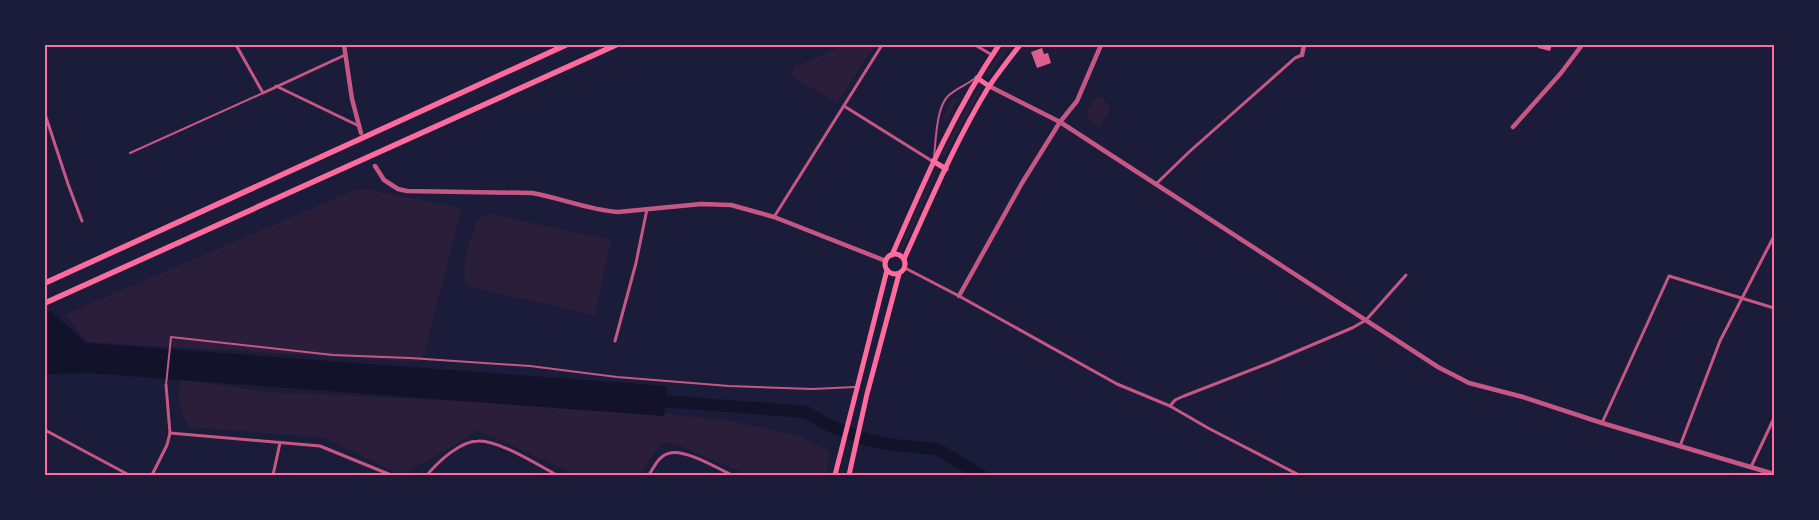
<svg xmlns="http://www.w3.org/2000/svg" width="1819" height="520" viewBox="0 0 1819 520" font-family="'Space Grotesk',sans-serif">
	<rect width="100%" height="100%" fill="#1b1b3a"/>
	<g fill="#2a1e3b">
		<path d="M845,45H875L837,103L790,75L795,67Z"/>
		<path d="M1005,45H1011L989,76L986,73Z"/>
		<path d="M979,86L982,88L944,157L941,155Z"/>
		<path d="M959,97L946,123L944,116L952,99Z"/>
		<path d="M1097,97H1102L1111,109L1099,128L1091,123L1086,113Z"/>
		<path d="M934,170L937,172L902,252L899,251Z"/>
		<path d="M359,188L462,208L422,362L88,342L64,315Z"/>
		<path d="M491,214L611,240L595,315L474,288C470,286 467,284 465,280C461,269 472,223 481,216Z"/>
		<path d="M182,380L268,392L547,405L655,412L741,423L799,436L830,452L826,475H748L678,445L663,442L638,475H577L477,430L462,441L405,473L393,471L322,437L189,427C181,415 175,393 182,380Z"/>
	</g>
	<path fill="#12122b" d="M51,311L86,343L667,386L664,416L180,380L89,373L45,374V314Z"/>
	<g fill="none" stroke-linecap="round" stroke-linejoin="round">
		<path stroke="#12122b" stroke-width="12" d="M649,400L806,412L830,426L868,440L893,445L937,449L981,475"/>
	</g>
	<g fill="#dd5f8e">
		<path d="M1539,45H1552L1550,51L1538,48Z"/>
		<path d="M1042,48L1044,54L1048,53L1051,63L1037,68L1031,52Z"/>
	</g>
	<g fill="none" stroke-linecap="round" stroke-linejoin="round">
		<g stroke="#c65784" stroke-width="2">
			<path d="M130,153L263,93"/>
			<path d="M934,157C936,141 936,108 948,96C955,89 966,85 974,79"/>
			<path d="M166,385L171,337L333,355L410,358L530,366L617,377L729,386L812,389L855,387"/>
		</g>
		<g stroke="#c65784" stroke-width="3">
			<path d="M236,45L263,93L345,55"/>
			<path d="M975,45L992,55"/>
			<path d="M276,86L359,126"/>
			<path d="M844,106L932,161"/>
			<path d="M45,114L68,184L82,221"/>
			<path d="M1156,184L1189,152L1295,58L1302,55"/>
			<path d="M774,217L882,45"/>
			<path d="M905,268L959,296L1117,384L1170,406L1208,428L1299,475"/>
			<path d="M615,341L636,263L647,209"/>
			<path d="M1170,406L1175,400L1184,396L1274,361L1352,328L1366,320L1406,275"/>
			<path d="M1602,423L1669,276L1774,308"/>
			<path d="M45,430L129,475"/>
			<path d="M170,433L320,446L391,475"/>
			<path d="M1680,446L1720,341L1774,236"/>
			<path d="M1751,467L1774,418"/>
			<path d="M152,475L167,445L170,433L166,385"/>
			<path d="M273,475L280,443"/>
			<path d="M427,475C438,462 460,441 478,441C499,440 538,465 557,475"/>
			<path d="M649,475C654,467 659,455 670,453C685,449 717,468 732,475"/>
		</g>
		<g stroke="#c65784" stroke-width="4.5">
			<path d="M344,45L352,99L361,133"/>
			<path d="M1302,55L1304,45"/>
			<path d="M989,86L1060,122L1438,367L1469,383L1523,397L1602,423L1774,474"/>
			<path d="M1513,127L1561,73L1582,45"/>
			<path d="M375,166L384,180L398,189L407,191L532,193C561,198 589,210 618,212L701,204L731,205L774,217L886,261"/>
			<path d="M959,296L1022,183L1060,122L1077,101L1101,45"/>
		</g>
		<g stroke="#ff6b9d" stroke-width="5">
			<path d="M977,78L989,86"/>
			<path d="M933,161L946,169"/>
			<circle cx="895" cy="264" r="10"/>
			<path d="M892,255C924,182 954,111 999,45"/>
			<path d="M904,259C930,202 955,142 988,88C998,73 1009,59 1020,45"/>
			<path d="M835,475L887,270"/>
			<path d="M849,475L867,394L899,274"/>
		</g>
		<g stroke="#ff6b9d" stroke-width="5.5">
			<path d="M45,283L566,45"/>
			<path d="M45,303L616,45"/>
		</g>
	</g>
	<rect width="1819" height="520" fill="none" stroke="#1b1b3a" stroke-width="92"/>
	<rect x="46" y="46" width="1727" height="428" fill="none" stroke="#ff6b9d" stroke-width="2"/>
</svg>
